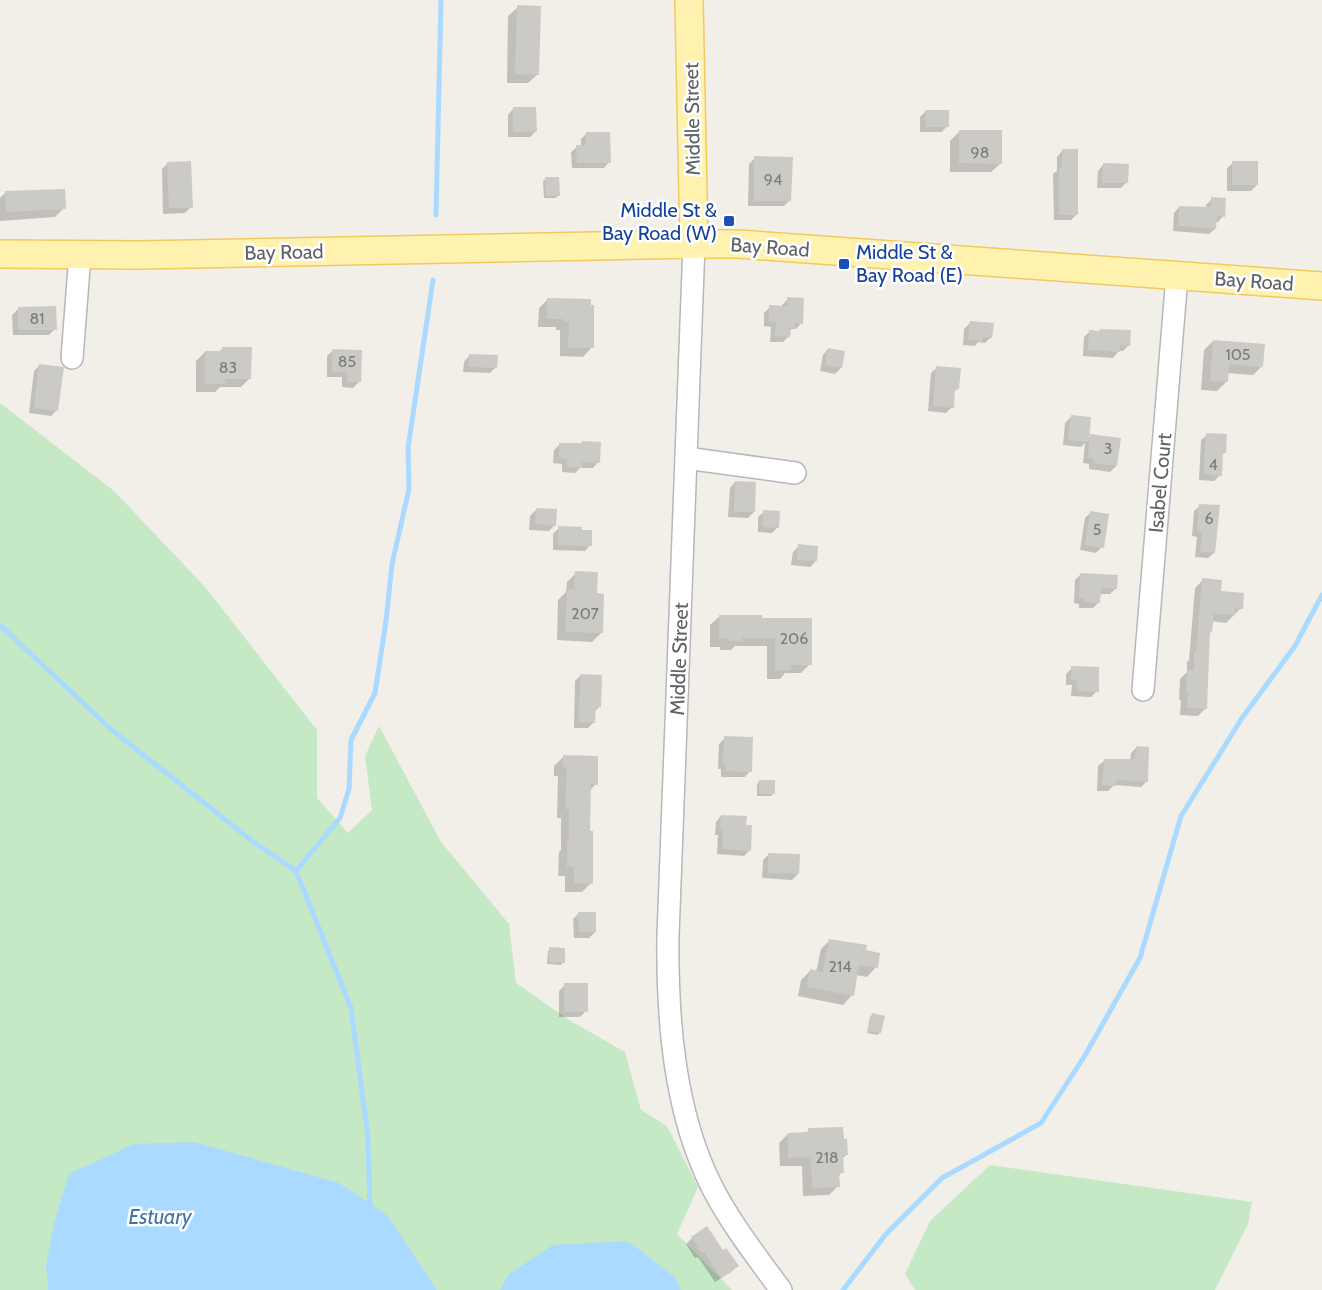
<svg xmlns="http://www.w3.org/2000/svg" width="1322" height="1290" viewBox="0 0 1322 1290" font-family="Cabin,sans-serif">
	<rect width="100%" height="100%" fill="#f1efe8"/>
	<g fill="#c5e8c5">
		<path d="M0,403L114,491L205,587L317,730V798L348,833L372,810L365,756L379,726L441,842L509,924L516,983L569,1020L625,1052L641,1110L667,1126L698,1187L677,1234L732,1290H681L675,1277L508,1275L500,1290H437L418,1262L333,1182L291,1170L46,1266L48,1290H0Z"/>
		<path d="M990,1165L1252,1202L1248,1224L1215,1290H915L905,1274L930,1221Z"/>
	</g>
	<g fill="#aadaff">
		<path d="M194,1142L339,1183L388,1216L437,1290H48L46,1266L54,1223L69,1174L134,1144Z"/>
		<path d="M628,1241L675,1277L681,1290H500L508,1275L553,1245Z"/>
	</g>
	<g fill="#0003">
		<path d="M518,7L538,74L528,83H507L508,16Z"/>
		<path d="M513,109L536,131L530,137H508V115Z"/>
		<path d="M926,111L947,126L942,132H920V117Z"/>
		<path d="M959,132L1001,163L991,172H950V141Z"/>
		<path d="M586,134L609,162L604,168H572L571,152L577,147H581V139Z"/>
		<path d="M1062,151L1077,214L1071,220H1054L1053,174L1057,171V157Z"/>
		<path d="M755,158L790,200L784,206H748L749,164Z"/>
		<path d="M168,163L191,207L185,213L163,214L162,169Z"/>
		<path d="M1233,163L1257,185L1251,191H1227V168Z"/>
		<path d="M1103,165L1127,182L1121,188H1097L1098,171Z"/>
		<path d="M546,179L558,195L556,198H544L543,181Z"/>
		<path d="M6,192L64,208L55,217L0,221V198Z"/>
		<path d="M1212,199L1223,216L1218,222H1215V229L1209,234L1173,231L1174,213L1179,207L1206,209V205Z"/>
		<path d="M548,299L589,300L592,347L583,357L560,356V330H556V327H538L539,308Z"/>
		<path d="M788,299L801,323L796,329H792L789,331V336L783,342H770L771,327L764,326V313L770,307H782V305Z"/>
		<path d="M18,309L55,329L49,335H13L12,315Z"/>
		<path d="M970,323L991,337L985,343L978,342L975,346L963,345L964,329Z"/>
		<path d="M1090,331L1098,332L1129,345L1123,351H1119L1113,358L1083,356L1084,337Z"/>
		<path d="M1213,341L1262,366L1253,375L1227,373L1226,382L1217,391L1201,390L1204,350Z"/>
		<path d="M223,348L250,378L241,387H220L215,392H196V361L205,352H219Z"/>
		<path d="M828,349L841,368L835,374L820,371L823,355Z"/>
		<path d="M333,350L359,382L353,388L342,387V377H327V356Z"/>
		<path d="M469,356L496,367L490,373L463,372L464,362Z"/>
		<path d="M40,365L57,410L51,416L29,413L34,371Z"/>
		<path d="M937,368L958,388L953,393L952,407L946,413L928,411L931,373Z"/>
		<path d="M1071,417L1087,439L1091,436L1116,466L1110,472L1089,469V464L1083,463L1085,443L1081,447L1063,445L1065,423Z"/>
		<path d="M1207,435L1225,452L1221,456L1220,475L1214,481L1199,480L1201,440Z"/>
		<path d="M560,444L598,462L593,468H580L575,473L562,472V464L553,463L554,450Z"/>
		<path d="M735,482L754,512L748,518L728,517L730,488Z"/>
		<path d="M1200,506L1214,553L1208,558L1195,557L1197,537L1192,536L1194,511Z"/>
		<path d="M536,510L555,525L549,531L529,530L530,516Z"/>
		<path d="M764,512L778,527L772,533L758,532V517Z"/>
		<path d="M1091,512L1102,547L1096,553L1080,550L1085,518Z"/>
		<path d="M559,528L590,545L585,551L553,550V534Z"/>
		<path d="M799,546L816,561L810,567L791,565L793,552Z"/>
		<path d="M576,573L595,595L601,633L592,642L557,640L558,600L566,592L567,582Z"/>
		<path d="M1081,574L1116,588L1110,594H1099V602L1093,608H1079V604L1074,603L1075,580Z"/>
		<path d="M1203,580L1241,608L1226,623L1211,621V632L1209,634L1206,708L1198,716L1180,715L1181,700H1179L1180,679L1187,672V662L1189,660L1195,588Z"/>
		<path d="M720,616L761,619L810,664L801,673H785L780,679H767V646H735L731,650H720V647H710V625Z"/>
		<path d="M1072,668L1097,691L1091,697L1071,696L1072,685H1066V674Z"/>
		<path d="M581,675L600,706L594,712V722L588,728H574L575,681Z"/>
		<path d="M725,738L750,771L745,777H721V769H718L719,744Z"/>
		<path d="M1137,747L1147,781L1141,787L1114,785L1108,791H1097L1098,766L1104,761H1130L1131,753Z"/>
		<path d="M563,757L596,784L589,791L588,832L591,883L582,892H565V876H558L559,852L561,850V818H557L558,776H554V766Z"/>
		<path d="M760,781L773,794L771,796H757V784Z"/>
		<path d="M721,816L745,826L750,850L744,856L717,854L718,835H715L716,822Z"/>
		<path d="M769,854L798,874L792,880L762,878L763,860Z"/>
		<path d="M579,913L595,932L589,938H574L573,919Z"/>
		<path d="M830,940L864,951L876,967L867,977L856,975L852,995L843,1005L798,996L801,980L810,971L816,972L821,949Z"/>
		<path d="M550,949L563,962L561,965L547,964L548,951Z"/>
		<path d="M565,985L586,1011L580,1017H559V991Z"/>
		<path d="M872,1015L880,1032L878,1035L867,1033L870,1017Z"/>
		<path d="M809,1130L846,1155L842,1159V1172L838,1177V1186L829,1195L803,1196L802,1166H780L779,1143L788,1134H805Z"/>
		<path d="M707,1228L723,1252L737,1266L731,1272L715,1282L698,1257L695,1258L686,1244L692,1238Z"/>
	</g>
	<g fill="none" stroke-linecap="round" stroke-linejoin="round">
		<g stroke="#aadaff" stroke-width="5">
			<path d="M436,215L441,0"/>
			<path d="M0,625L112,730L251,840L296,871L351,1008L368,1137L370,1210"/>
			<path d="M296,871L340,818L349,789L351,740L375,693L386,621L392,564L409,489L408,448L433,280"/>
			<path d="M843,1290L886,1234L942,1178L1041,1123L1084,1057L1140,958L1181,816L1242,718L1295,646L1322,595"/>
		</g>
	</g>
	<g fill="#cccac5">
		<path d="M517,5L541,6L539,75L515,74Z"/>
		<path d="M513,107H536L537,131L513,132Z"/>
		<path d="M925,110H949V127H926Z"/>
		<path d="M959,130H1002V164L959,163Z"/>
		<path d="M586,132H610L611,163H577L576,145H586Z"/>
		<path d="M1062,149H1078V215H1059V167H1062Z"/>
		<path d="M754,156L793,157L791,201H754Z"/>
		<path d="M191,161L193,208H169L167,162Z"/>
		<rect x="1232" y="161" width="26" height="24"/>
		<path d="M1103,163L1129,164L1128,183H1102Z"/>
		<path d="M545,177H559L560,196H546Z"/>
		<path d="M65,189L66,209L6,212L5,191Z"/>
		<path d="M1211,197L1226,198L1225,217L1217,216L1216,229L1178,226L1179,206L1211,207Z"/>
		<path d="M787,297L804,298L803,324L795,323V328L791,327L790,337L775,336L776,321H769V305L787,306Z"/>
		<path d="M547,298L591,299V305H594V348H568L569,322H564V319H547Z"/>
		<path d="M56,306L57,330H18V307Z"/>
		<path d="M970,321L994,323L992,338L982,337V341L968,339Z"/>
		<path d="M1100,329L1131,330L1130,346L1120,345V352L1088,350L1089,330L1099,331Z"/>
		<path d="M1213,340L1265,344L1263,367L1229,364L1228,382L1210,381Z"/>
		<path d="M222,347H252L251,379H225V384H205V351H222Z"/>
		<path d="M828,348L845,351L842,368L825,365Z"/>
		<path d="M332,349L362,350L361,382H347V372H332Z"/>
		<path d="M469,354L498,355L497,368L469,367Z"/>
		<path d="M39,364L64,367L58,411L34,408Z"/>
		<path d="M936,366L961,368L959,389H955L954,408L933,406Z"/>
		<path d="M1071,415L1091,417L1089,442L1068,440Z"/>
		<path d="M1206,433L1227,434L1226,453H1223L1222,476L1204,474Z"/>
		<path d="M1090,434L1121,438L1117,466L1094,463V459L1088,458Z"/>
		<path d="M582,441L601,442L600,463L582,462V468L567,467V459L559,458V443H582Z"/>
		<path d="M735,481L756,482L755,512H734Z"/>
		<path d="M1199,504L1220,505L1215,553L1200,552L1202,531H1197Z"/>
		<path d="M536,508L557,509L556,526L535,524Z"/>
		<path d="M763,510L780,511L779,528L763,527Z"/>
		<path d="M1090,511L1109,514L1104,548L1085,545Z"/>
		<path d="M558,526L582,527V530H592V546L558,545Z"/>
		<path d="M798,544L818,546L817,561L797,560Z"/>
		<path d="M575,571L598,572L597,593L604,594L603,633L565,632L567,589H574Z"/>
		<path d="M1080,573L1118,575L1117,589L1101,588L1100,603L1084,602V598H1079Z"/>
		<path d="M1202,578L1222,580L1221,591L1244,593L1243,609H1235V615L1214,614L1212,632H1210L1207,709L1187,708L1188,693H1186L1187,670H1194V652H1196Z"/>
		<path d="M719,615H762V618H812V665H791V670H775V638H742V641H729V638H719Z"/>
		<path d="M1071,666L1099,667V692L1077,691V680H1071Z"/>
		<path d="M580,674L602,675L601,707H596L595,723L579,722Z"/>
		<path d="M724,736L753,737L752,772L726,771V764H723Z"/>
		<path d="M1136,746L1149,747L1148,782L1116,780V786L1102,785L1104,759H1135Z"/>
		<path d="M563,755L598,756V785L591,784L590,831H593V884L574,883V867H567V841H569V809H565L567,767H563Z"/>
		<rect x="759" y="780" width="16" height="14"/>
		<path d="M721,815L747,816L746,825H752L751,851L722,849L723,829H720Z"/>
		<path d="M768,853L800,854L799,874L768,873Z"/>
		<path d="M578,912H596V932H579Z"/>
		<path d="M829,939L867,945L866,950L880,953L878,968L859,965L854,996L807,987L810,969L823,972Z"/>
		<path d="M549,947L565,948V963L549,962Z"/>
		<rect x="564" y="983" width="24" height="29"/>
		<path d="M872,1013L885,1016L881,1033L868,1031Z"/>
		<path d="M843,1127L844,1139H847L848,1155H843L844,1173H839L840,1187L812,1188L811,1157L788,1158V1133L808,1132V1128Z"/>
		<path d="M707,1226L723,1250L726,1248L739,1266L721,1278L704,1252L702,1253L691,1237Z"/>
	</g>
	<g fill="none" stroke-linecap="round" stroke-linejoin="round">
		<g stroke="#b5b8bc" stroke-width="24">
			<g id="minor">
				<path d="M694,244L668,936C667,1019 674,1112 712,1187C731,1224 757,1257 781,1290"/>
				<path d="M72,358L80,255"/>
				<path d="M686,458L795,473"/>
				<path d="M1143,690L1177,276"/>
			</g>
		</g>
		<g stroke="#f2c960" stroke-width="30">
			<g id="major">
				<path d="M689,0L694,244"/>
				<path d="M0,254L140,255L694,244H738L1322,286"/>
			</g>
		</g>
		<use href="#minor" stroke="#fff" stroke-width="21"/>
		<use href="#major" stroke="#fff2af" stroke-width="27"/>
	</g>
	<g fill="#1a4fb4" stroke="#fff" stroke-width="2">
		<rect x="723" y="215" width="12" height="12" rx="3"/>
		<rect x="838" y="258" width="12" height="12" rx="3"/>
	</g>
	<g text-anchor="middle" stroke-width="5" stroke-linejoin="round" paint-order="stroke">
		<g font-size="16" fill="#7a7d7f">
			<text x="980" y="158">98</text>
			<text x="773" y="185">94</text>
			<text x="37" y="324">81</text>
			<text x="1238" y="360">105</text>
			<text x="347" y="367">85</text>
			<text x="228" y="373">83</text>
			<text x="1108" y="454">3</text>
			<text x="1213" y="470">4</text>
			<text x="1209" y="524">6</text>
			<text x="1097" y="535">5</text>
			<text x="585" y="619">207</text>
			<text x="794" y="644">206</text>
			<text x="840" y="972">214</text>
			<text x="827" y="1163">218</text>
		</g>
		<g font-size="20" fill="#5f6368" stroke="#fff">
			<text transform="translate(692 119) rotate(-91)" y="7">Middle Street</text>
			<text transform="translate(770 247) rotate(4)" y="7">Bay Road</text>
			<text transform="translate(284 252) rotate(-1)" y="7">Bay Road</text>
			<text transform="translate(1254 281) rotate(4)" y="7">Bay Road</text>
			<text transform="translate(1160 483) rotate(-85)" y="7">Isabel Court</text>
			<text transform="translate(679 659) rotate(-88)" y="7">Middle Street</text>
		</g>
		<g font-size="20" fill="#164399" stroke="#fff" text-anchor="end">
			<text x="717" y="217">Middle St &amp;<tspan x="717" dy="23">Bay Road (W)</tspan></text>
			<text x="856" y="259" text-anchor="start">Middle St &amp;<tspan x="856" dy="23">Bay Road (E)</tspan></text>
		</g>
		<g font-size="21" font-style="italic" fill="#4174aa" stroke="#fff">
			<text x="160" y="1224">Estuary</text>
		</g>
	</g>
</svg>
